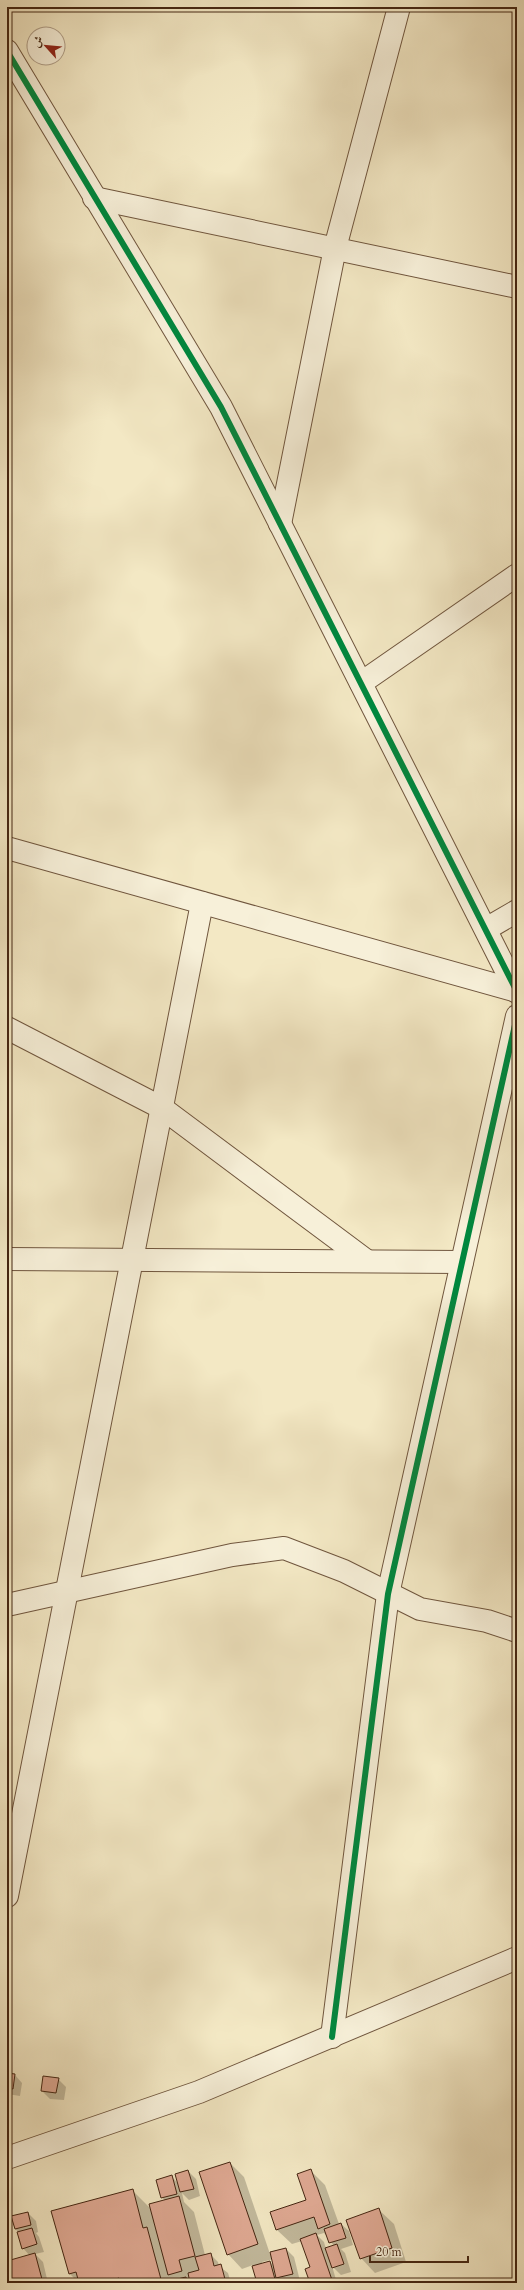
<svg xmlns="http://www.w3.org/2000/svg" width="524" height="2290" viewBox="0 0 524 2290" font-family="Cardo,Amiri,serif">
	<rect width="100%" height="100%" fill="#f3e8c4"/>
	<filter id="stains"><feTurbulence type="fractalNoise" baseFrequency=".005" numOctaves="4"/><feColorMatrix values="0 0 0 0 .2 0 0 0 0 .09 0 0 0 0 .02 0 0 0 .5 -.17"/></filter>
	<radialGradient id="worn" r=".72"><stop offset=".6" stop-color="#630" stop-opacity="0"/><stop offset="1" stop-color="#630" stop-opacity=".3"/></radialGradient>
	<g fill="#0003" fill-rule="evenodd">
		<path d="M7,2074L15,2075L22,2083L20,2096L7,2094Z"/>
		<path d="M58,2079L66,2087L64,2100L50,2099L42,2091Z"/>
		<path d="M230,2163L244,2177L270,2254L286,2249L294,2257L300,2281L258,2283L253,2265L242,2269L228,2254ZM273,2259L275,2267L270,2262L262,2264V2262Z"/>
		<path d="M188,2171L196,2179L200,2196L189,2200L182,2193L184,2202L194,2212L205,2255L210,2254L218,2262L219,2266L228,2273L231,2283H79L69,2273L132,2190L151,2209L165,2201L162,2197L172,2177L178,2183Z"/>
		<path d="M311,2171L325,2185L339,2224H341L349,2231L353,2245L341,2249L345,2253L351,2272L341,2275L332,2266L337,2283H311V2268L302,2241L292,2244L277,2230L272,2213L307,2201ZM324,2233L328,2238L334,2246L326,2249L324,2242L317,2235Z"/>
		<path d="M379,2210L394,2224L406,2262L375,2273L361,2258Z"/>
		<path d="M28,2213L36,2221L38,2232L36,2233L39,2237L44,2252L35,2254L43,2262L48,2283H11L7,2262L30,2256L23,2248L20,2233L15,2229Z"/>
	</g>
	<g fill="#dfa993" stroke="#452612">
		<path d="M7,2073L15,2074L13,2089L7,2088Z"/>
		<path d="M43,2076L59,2078L56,2093L41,2091Z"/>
		<path d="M230,2162L258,2244L227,2255L199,2172Z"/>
		<path d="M311,2169L330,2224L318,2229L314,2217L276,2230L270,2212L306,2200L297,2174Z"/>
		<path d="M188,2170L194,2189L180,2192L175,2174Z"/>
		<path d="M172,2175L177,2194L161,2198L156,2180Z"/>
		<path d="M133,2189L143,2228L147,2227L162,2283H120L119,2278L102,2283H79L76,2272L69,2274L51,2211Z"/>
		<path d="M179,2196L195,2256L179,2260L182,2271L168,2275L149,2204Z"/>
		<path d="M379,2208L392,2248L360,2259L346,2220Z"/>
		<path d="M28,2212L31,2225L15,2229L11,2216Z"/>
		<path d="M341,2223L346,2238L329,2243L324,2229Z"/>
		<path d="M32,2228L37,2244L22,2249L17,2232Z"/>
		<path d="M316,2233L332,2280L324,2283H310L305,2269L310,2267L300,2239Z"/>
		<path d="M337,2244L344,2264L332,2268L325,2248Z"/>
		<path d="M286,2248L293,2274L276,2278L270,2252Z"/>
		<path d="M35,2253L43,2283H9L7,2261Z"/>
		<path d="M211,2253L214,2266L221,2264L226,2283H190L188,2273L199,2270L195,2257Z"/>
		<path d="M270,2261L276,2283H257L252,2266Z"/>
		<path d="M186,2277L187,2283H174L173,2280Z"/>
	</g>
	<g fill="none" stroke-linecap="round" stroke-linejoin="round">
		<g stroke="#70563e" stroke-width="24">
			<g id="street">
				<path d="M7,51L221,407L517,992"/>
				<path d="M94,198L517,287"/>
				<path d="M280,524L335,248L399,7"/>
				<path d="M361,683L517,575"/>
				<path d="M7,848L517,991"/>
				<path d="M486,929L517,911"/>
				<path d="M7,1028L162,1108L367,1261"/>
				<path d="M7,1259L462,1262"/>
				<path d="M7,1605L232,1555L284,1548L344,1571L420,1609L487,1621L517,1631"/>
				<path d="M7,1896L202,903"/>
				<path d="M332,2037L388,1594L517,1016"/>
				<path d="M7,2158L199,2092L517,1958"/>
			</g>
		</g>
		<use href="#street" stroke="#f7f0d9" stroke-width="22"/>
		<g stroke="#f7f0d9" stroke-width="8">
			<g id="cycleway">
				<path d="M7,51L221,407L517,992"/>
				<path d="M332,2037L388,1594L517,1016"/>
			</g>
		</g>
		<use href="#cycleway" stroke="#00873e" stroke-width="6"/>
	</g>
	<rect width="524" height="2290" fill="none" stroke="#f3e8c4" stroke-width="24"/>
	<rect x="8" y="8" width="508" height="2274" fill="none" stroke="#452612" stroke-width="2"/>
	<rect x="12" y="12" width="500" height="2266" fill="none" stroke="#452612"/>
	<g transform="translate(46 46) rotate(297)"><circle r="19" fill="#f7f0d9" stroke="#b09f89"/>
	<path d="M0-3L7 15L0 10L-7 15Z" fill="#8f2418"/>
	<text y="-6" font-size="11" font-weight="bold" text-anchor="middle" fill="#452612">ش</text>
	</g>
	<path d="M370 2256v6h98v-6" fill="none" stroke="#452612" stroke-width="2"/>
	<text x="376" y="2256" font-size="12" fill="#452612" stroke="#f7f0d9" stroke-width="3" paint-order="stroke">20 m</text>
	<rect width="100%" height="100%" filter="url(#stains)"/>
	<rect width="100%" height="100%" fill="url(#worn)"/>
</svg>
